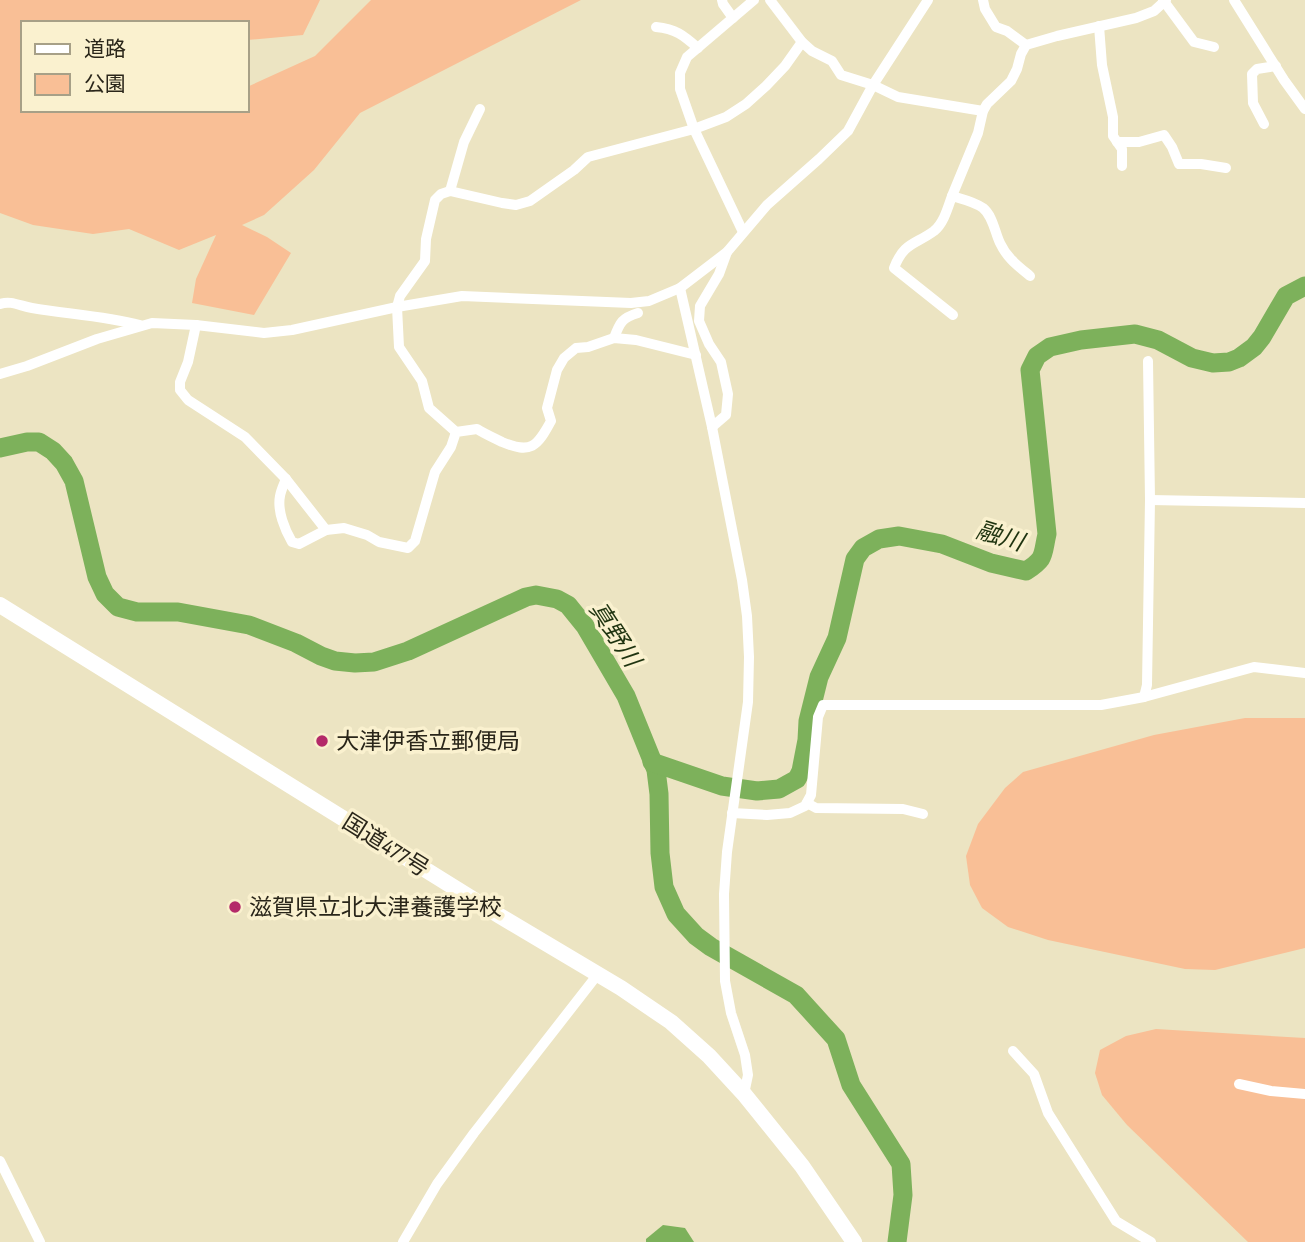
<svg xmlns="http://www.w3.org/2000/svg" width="1305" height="1242" viewBox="0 0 1305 1242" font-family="'Sofia Sans Condensed','Noto Sans JP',sans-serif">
	<rect width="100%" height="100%" fill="#ece4c2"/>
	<g fill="#f9bf96">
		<path d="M0,0H320L303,35L247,40V23H23V110H247V87L315,56L371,0H581L360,113L314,170L264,215L242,225L267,237L291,253L254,315L192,303L196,279L216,235L179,250L129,229L93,234L33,225L0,213Z"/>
		<path d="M1245,718H1305V948L1215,970L1185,969L1048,940L1008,927L982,908L970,885L966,856L978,824L1005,788L1023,772L1154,735Z"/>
		<path d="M1156,1029L1305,1038V1242H1248L1127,1125L1102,1095L1095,1073L1100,1050L1126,1036Z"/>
	</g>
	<path fill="#7db15b" d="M663,1225L685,1228L694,1242H646V1239Z"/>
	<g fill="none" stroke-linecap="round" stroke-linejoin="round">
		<g stroke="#7db15b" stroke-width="19">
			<path d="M0,448L27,442H39L53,451L64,463L74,481L97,577L105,594L118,607L137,612H178L249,625L296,643L321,656L335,661L355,663L374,662L408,651L526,597L536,595L557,599L568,605L585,626L626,696L656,770L659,794L660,853L664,887L676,914L696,936L711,947L796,995L836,1039L851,1085L901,1164L903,1195L897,1242"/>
			<path d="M652,762L722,786L757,791L779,789L797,779L801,771L807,740L808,721L819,677L837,638L855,559L863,548L879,539L899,536L942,544L991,563L1026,571C1046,558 1042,556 1047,534L1030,370L1037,356L1050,347L1081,340L1135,334L1158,340L1192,358L1213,363L1229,362L1239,358L1254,347L1262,337L1286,296L1305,286"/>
		</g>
		<g stroke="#fff" stroke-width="10">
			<path d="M722,0L723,4L733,18"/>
			<path d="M770,0L802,42L812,51L832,61L841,75L873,85L898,97L983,111"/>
			<path d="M983,0L985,9L996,27L1007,31L1026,45"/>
			<path d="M1163,0L1194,42L1214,47"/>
			<path d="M1234,0L1284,80L1305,109"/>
			<path d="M1099,26L1102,65L1113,117V136L1122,149V166"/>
			<path d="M656,27C676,29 683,35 698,48"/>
			<path d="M1264,124L1253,103L1252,74L1257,69L1276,66"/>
			<path d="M1117,142H1139L1164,135L1172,147L1179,164H1201L1226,168"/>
			<path d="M450,191L464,142L480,109"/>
			<path d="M952,196L978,133L983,111L987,104L1011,81L1017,69L1021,54L1026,45L1057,36L1136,18L1154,11L1166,0"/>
			<path d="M743,232L694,129L680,89V73L687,57L754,0"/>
			<path d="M680,288L712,427L742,580L747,616L749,657L748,702L727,852L724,894L725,981L731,1013L745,1055L748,1075L744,1094"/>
			<path d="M0,304C11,300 20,306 32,308C68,314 104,316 140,325"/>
			<path d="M953,315L894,268C904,242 915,245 934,231C944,223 948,207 952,196C962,199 975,202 983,208C993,216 995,233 1000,243C1007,258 1018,266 1030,276"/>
			<path d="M196,325L188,362L180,382V390L188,400L245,437L286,479L326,530"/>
			<path d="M614,338C620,322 622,318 638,313"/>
			<path d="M0,374L27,366L97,339L152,323L196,325L264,333L292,330L397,307L462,296L631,303L649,301L680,288L727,252L767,205L819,159L848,131L873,85L928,0"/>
			<path d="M712,427L726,415L728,394L721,362L709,344L699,321L700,306L719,274L727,252"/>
			<path d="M456,432L429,408L422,381L399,347L397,307L400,296L425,261L426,239L435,200L441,194L450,191L502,203L516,205L530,201L574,170L588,157L694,129L726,117L746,104L766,86L785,66L802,42"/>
			<path d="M286,479C284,484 281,490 280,496C277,511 285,530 292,542L299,544L326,530L344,528L367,535L379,542L408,548L415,541L435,472L451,447L456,432L477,429C485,434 494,438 502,442C531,454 537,447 551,421L547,408L557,370L564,358L576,348L588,347L614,338L636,340L696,355"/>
			<path d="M1150,500L1305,503"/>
			<path d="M1144,697L1147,685L1150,500L1148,361"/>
			<path d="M807,803L816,808L903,809L923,814"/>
			<path d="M732,813L767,815L790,813L805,806L811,795L818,717L823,705H1101L1144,697L1254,667L1305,673"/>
			<path d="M1013,1051L1034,1074L1048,1113L1116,1221L1151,1242"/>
			<path d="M1239,1084L1271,1091L1305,1094"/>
			<path d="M0,1161L40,1242"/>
			<path d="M403,1242L437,1184L474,1133L598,974"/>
		</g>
		<path stroke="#fff" stroke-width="16" d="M0,605L500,916L621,988L671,1022L709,1056L744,1094L802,1166L854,1242"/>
	</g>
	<g fill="#b42a69" stroke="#faf1cf" stroke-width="2.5">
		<circle cx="322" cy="741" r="7"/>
		<circle cx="235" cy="907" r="7"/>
	</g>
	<g text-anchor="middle" stroke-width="7" stroke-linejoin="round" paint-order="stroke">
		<g font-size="23" fill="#2a261a" stroke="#faf1cf" text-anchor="start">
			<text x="336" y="749">大津伊香立郵便局</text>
			<text x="249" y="915">滋賀県立北大津養護学校</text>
		</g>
		<g font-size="23" fill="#2a261a" stroke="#faf1cf">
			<text transform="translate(386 845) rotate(32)" y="8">国道477号</text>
		</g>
		<g font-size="24" font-style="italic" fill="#1e330f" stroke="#faf1cf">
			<text transform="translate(1000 536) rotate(17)" y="8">融川</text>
			<text transform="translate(615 634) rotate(57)" y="8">真野川</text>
		</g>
	</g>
	<rect x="21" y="21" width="228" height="91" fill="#faf1cf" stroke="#a7a087" stroke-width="2"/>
	<rect x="35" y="44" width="35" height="10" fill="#ffffff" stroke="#a7a087" stroke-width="2"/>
	<text x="84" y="56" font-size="21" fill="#2a261a">道路</text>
	<rect x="35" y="74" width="35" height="21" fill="#f9bf96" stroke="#a7a087" stroke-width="2"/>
	<text x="84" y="91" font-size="21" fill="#2a261a">公園</text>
</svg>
